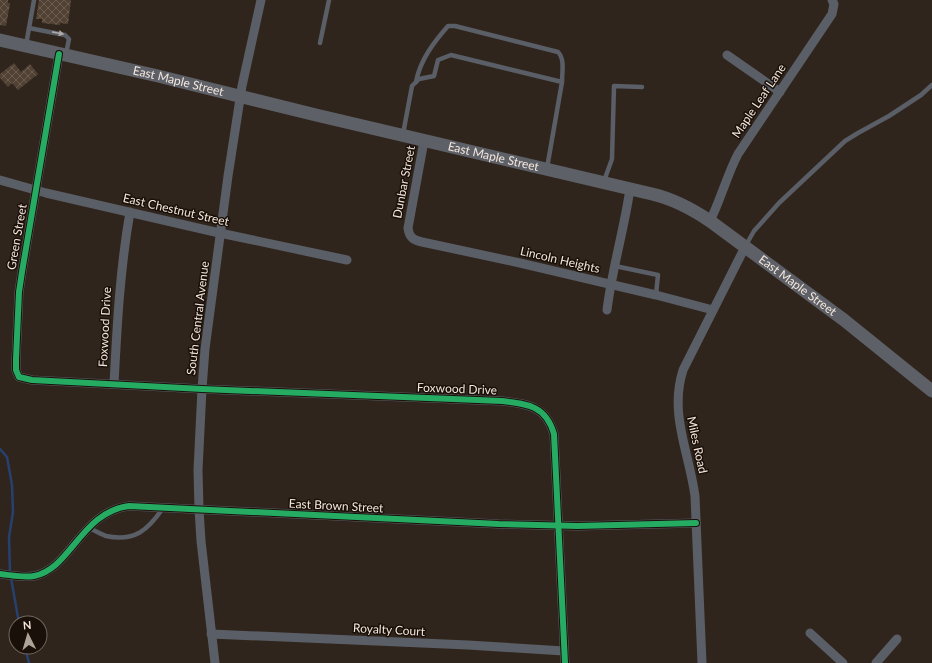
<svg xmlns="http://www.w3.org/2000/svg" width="932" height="663" viewBox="0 0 932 663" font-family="Lato,sans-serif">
	<defs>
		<pattern id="building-cross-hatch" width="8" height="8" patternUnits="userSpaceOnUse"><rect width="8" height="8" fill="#504133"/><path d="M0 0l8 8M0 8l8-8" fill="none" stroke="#6a5c50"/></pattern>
	</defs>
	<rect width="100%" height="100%" fill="#30251c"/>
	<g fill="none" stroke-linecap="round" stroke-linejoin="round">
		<g stroke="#264170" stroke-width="2.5">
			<path d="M0,449L7,457L12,485L13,512L9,537L10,573"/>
			<path d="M11,578L19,623"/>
			<path d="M25,647L29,663"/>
		</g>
	</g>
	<g fill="url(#building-cross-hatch)">
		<path d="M0,0H8V3H10L6,26L0,25Z"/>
		<path d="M39,0H71L68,24L60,23V25L42,23V19H36Z"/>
		<path d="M14,63L21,72L30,64L38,74L18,90L12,83L8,87L0,78V74Z"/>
	</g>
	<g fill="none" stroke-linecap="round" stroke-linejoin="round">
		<g stroke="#5a5e66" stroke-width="4.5">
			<path d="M29,28L65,35L69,39L66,54"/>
			<path d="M320,43L329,0"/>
			<path d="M26,45L34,0"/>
			<path d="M416,82C420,60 434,42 448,26H455L558,52C565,59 562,72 562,82"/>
			<path d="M403,134L412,86L419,79L434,76L438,60L451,55L562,82L547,168"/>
			<path d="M604,181L612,159L614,86L642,87"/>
			<path d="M746,245L754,231L779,203L845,141L858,133L889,116L921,95L932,85"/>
			<path d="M615,266L658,275L656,295"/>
			<path d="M89,528C94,530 100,534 106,536C135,542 148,530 163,508"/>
		</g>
		<g stroke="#5a5e66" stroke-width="9">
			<path d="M59,54L22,272L19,292L16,359V370L19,377L32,380L202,389L502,401C528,404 546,406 554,434L565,663"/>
			<path d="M727,55L780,92"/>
			<path d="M424,141L408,228C409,237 413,240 422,242L520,263L656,295L713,310"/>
			<path d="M0,180L46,193L215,232L347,260"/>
			<path d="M710,221C721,199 727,175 738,154L832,14L834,4L832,0"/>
			<path d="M607,310C612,269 624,230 630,189"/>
			<path d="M114,384C117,326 120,269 130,212"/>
			<path d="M0,574C11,575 23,578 34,576C71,569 81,512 129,506L499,524L577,526L696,523"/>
			<path d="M810,633L843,663"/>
			<path d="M211,634L468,645L564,651"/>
			<path d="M215,663L201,541L199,509L198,470L202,389L205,349L228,176L242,86L261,0"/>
			<path d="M702,663L695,496C689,452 669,414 683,370L745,247"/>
			<path d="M876,663L897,639"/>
		</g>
		<path stroke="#5d6067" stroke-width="13" id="s1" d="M0,40L158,76L316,115L652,194C674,199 692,209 710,221L844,320L932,391"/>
		<g stroke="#191009" stroke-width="8">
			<g id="cycleway">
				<path d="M59,54L22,272L19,292L16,359V370L19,377L32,380L202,389L502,401C528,404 546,406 554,434L565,663"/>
				<path d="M0,574C11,575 23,578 34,576C71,569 81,512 129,506L499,524L577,526L696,523"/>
			</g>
		</g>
		<use href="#cycleway" stroke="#26ab63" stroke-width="6"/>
	</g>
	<defs><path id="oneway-solid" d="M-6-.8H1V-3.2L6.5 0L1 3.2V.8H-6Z"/></defs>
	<use fill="#afa9a7" href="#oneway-solid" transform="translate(58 33) rotate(11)"/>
	<g text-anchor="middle" stroke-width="3" stroke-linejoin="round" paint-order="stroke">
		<g font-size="12" fill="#f4e6dc" stroke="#191009">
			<text dy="4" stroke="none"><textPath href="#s1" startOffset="183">East Maple Street</textPath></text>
			<text transform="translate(759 101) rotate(-56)" y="4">Maple Leaf Lane</text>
			<text dy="4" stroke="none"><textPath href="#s1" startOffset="507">East Maple Street</textPath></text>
			<text transform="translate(404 182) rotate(-79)" y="4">Dunbar Street</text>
			<text transform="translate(176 210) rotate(13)" y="4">East Chestnut Street</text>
			<text transform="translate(17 237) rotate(-80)" y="4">Green Street</text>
			<text transform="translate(560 260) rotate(13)" y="4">Lincoln Heights</text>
			<text dy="4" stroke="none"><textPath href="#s1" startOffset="843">East Maple Street</textPath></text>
			<text transform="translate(198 318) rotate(-83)" y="4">South Central Avenue</text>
			<text transform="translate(105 327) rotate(-87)" y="4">Foxwood Drive</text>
			<text transform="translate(457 389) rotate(2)" y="4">Foxwood Drive</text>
			<text transform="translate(697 445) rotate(78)" y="4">Miles Road</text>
			<text transform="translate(336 506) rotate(3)" y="4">East Brown Street</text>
			<text transform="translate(389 630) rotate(3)" y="4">Royalty Court</text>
		</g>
	</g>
	<g transform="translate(28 635) rotate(355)"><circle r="19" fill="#191009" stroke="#71665d"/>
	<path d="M0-3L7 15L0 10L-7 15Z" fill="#afa299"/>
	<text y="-6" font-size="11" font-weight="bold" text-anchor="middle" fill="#f4e6dc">N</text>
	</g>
</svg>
